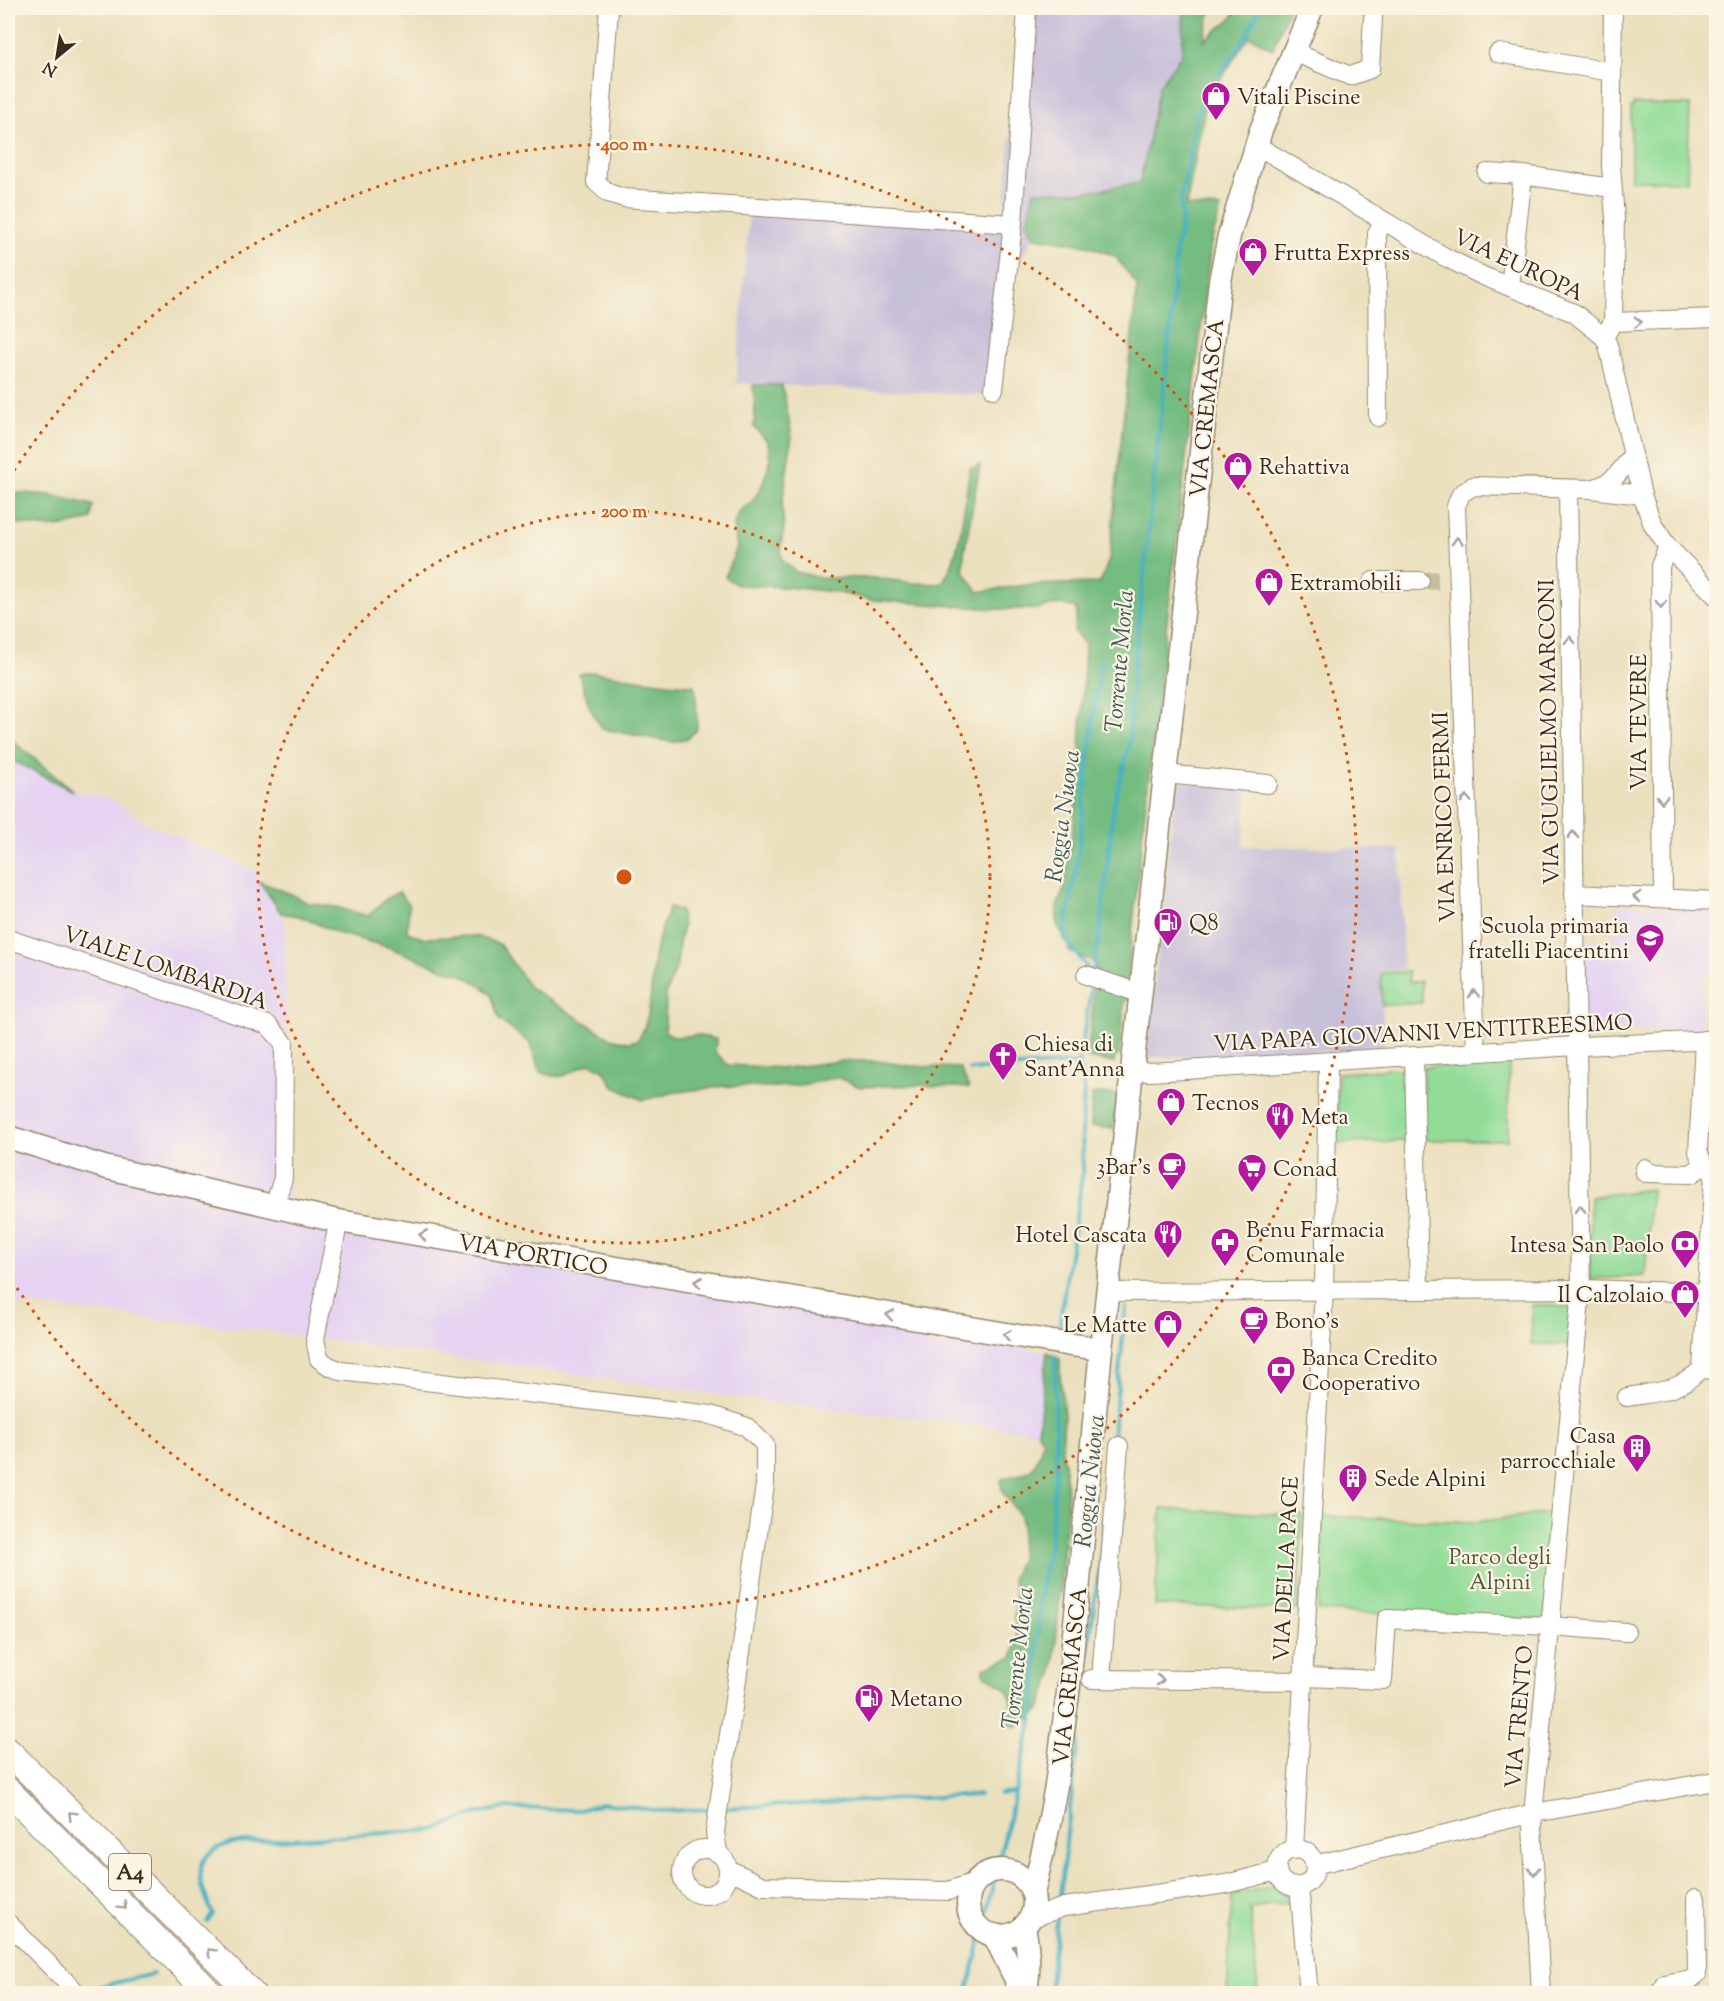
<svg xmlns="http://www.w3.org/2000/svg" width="1724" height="2001" viewBox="0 0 1724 2001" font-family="'Sorts Mill Goudy',serif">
	<rect width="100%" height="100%" fill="#fcf5e5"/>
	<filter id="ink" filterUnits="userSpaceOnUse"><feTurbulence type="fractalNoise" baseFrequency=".0167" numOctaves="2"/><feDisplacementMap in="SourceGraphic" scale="12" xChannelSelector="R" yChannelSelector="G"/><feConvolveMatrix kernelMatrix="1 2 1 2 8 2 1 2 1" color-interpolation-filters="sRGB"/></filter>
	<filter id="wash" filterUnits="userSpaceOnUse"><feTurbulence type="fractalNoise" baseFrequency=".008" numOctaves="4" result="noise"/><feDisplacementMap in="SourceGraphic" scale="24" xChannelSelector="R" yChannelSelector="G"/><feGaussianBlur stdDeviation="1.35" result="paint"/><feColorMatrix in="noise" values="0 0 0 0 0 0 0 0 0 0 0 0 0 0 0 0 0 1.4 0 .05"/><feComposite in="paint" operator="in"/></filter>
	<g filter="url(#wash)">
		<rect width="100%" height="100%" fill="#ebe0be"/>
		<g fill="#e5d3f1">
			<path d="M8,756L11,760L73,791L112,799L144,822L252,869L281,913L285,924L289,1218L1047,1352L1038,1432L772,1402L264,1331L8,1303Z"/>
			<path d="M1615,904L1716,910V977L1703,976L1700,1030H1585L1584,940L1615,939Z"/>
		</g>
		<g fill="#c7c0d9">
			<path d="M1022,8H1184L1182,54L1159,86L1140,183L1083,192L1034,191L1027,223L1034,237L1012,271L996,396L736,383L750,201L942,215L1004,213Z"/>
			<path d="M1176,781L1248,787L1243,846L1400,849L1403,970L1380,971L1385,1049L1147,1058Z"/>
		</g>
		<g fill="#92dc98" stroke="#66835b" stroke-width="1.5">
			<path d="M1633,104L1690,105L1687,181L1631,180V107H1633Z"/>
			<path d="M1408,972L1409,982L1421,981L1422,1003L1382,1005L1381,973Z"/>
			<path d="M1711,1050H1716V1094L1708,1093Z"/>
			<path d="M1509,1062L1508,1140H1424L1423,1067Z"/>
			<path d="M1404,1068L1406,1141L1336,1143L1338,1073Z"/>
			<path d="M1651,1189L1645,1276L1590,1279V1197Z"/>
			<path d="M1532,1305L1571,1307L1570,1345L1531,1344Z"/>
			<path d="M1161,1509L1302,1515L1298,1610L1155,1605Z"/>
			<path d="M1554,1512L1545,1620L1318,1611L1322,1516L1476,1522Z"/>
			<path d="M1270,1887L1284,1894L1287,1903L1250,1908L1258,1993H1227L1232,1895Z"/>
		</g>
		<g fill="#75bc80" stroke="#58734f" stroke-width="1.5">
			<path d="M1184,8H1211L1204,40L1232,18L1237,8H1289L1273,49L1249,36L1206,102L1186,206L1221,208L1211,243L1144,819L1119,1055L1115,1056L1114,1063L1087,1058L1097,969L1091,960L1069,952L1068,942L1057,925V907L1065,886L1078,791L1085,644L1074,631L1077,613L1076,608L1060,604L1037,609H996L872,600L834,592L787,587L737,585L725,577L737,548L734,523L740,511L752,502L762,486L770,461L768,442L754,427L755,411L753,385H782L792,436L782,506L784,526L781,546L782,560L796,572L821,578H874L914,583L941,584C962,558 964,501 970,468L980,465L964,553L963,570L978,592L1026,585L1100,583L1109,560L1137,285L1115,256L1086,245L1034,237L1027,223L1034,191L1083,192L1140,183L1159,86L1182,54Z"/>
			<path d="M8,492L51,495L93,505L91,519C57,530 41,529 8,521Z"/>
			<path d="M593,672C627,677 660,684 694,685L696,694L697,729L688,738L672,742L602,729L590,708L579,674Z"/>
			<path d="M8,737L73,791L11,760L8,756Z"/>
			<path d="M260,882L291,894L308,903L336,907L368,916L387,898L399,892L409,905L407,932L423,938L475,936L499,944L530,988L610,1038L628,1042L638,1040C655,1014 649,978 656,948C659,934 665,921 669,907L680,910L683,926L679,943L677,965L666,993L665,1032L676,1037L696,1035L716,1039L715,1052L728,1065L785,1068L841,1061H877L911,1066L960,1068L969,1088L919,1085L860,1087L836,1077L808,1084L775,1087L726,1086L676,1092L643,1100L614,1087L604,1070L590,1063C566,1071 568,1083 540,1072L530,1043L499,1020L491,994L479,984L461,974L443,969L388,947L338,933L299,916L281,913Z"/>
			<path d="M1092,1094H1117L1113,1128L1091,1127Z"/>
			<path d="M1047,1352L1060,1359V1376L1064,1416L1062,1452L1066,1475L1067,1507L1056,1643L1052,1676L1039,1711L1016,1727L1010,1724C1011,1713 1014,1694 1004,1687C997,1681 990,1679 984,1673V1668L1012,1657L1018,1640L1014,1616L1016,1596L1012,1578L1020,1558L1022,1524L1019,1514L1003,1493L1000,1482L1004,1478C1034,1473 1034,1470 1043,1442L1038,1432Z"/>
		</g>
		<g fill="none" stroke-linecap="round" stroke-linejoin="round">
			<g stroke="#45b1c3" stroke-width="4">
				<path d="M1089,970L1064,937L1076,871L1097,687L1102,659"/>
				<path d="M1093,972L1101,925L1114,803L1129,746L1131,695L1170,329L1176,249L1182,220L1181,201L1197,115L1211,85L1246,37L1260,8"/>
				<path d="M970,1070L1079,1063"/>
				<path d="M1058,1333L1083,1170L1082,1123L1084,1091L1079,1063L1092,983"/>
				<path d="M1112,1443L1126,1307"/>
				<path d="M1087,1658L1099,1570L1106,1498"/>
				<path d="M1000,1794L1014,1793"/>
				<path d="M725,1808L979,1795"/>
				<path d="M1060,1895L1084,1685"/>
				<path d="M207,1922L213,1914C199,1883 188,1855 231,1843L433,1830L478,1813L505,1808L580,1810L602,1803L661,1811L714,1809"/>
				<path d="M89,1989L153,1974"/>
				<path d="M967,1994L1034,1713L1041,1585L1050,1543L1056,1465L1055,1356"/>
				<path d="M1049,1994L1057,1920"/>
			</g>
		</g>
	</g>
	<g filter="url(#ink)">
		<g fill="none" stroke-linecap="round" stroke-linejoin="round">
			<path stroke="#c8bc9e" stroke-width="18" stroke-dasharray="18 9" stroke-linecap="butt" d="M1420,581L1441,580"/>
			<g stroke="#93856e" stroke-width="20">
				<g id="minor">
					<path d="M609,8L596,182L608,193L624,198L1013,224"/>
					<path d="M1294,52L1350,76L1370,69L1373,18"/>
					<path d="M1498,53L1612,72"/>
					<path d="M1256,145L1445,257L1483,276L1574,313L1604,337L1608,345L1642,495L1653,525L1668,547L1716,596"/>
					<path d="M1487,173L1523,175"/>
					<path d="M1510,287L1523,175L1612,188"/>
					<path d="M1613,322L1716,318"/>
					<path d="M1604,337L1613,322L1615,219L1611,165L1613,8"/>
					<path d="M994,389L1013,224L1027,8"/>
					<path d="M1378,417L1377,233L1384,221"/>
					<path d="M1592,489C1614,483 1620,472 1633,454"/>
					<path d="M1373,581H1420"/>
					<path d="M1165,774L1268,784"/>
					<path d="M1574,894L1716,901"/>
					<path d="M1663,898L1660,566L1668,547"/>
					<path d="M8,939L268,1025L284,1043L283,1178L274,1207"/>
					<path d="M1086,975L1139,993"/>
					<path d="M1704,1040L1698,1152L1704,1165L1714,1173L1702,1369L1716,1370"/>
					<path d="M1476,1052L1456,506L1461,494L1473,486L1590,489L1642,495"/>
					<path d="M1414,1057L1419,1290"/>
					<path d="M1132,1070L1149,1072L1236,1067L1560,1047L1716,1040"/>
					<path d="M1645,1168V1173L1691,1174L1704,1165"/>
					<path d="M333,1220L338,1224L315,1339L319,1359L329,1366L341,1371L711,1415L747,1427L765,1445V1485L715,1832L718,1853"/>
					<path d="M1107,1292L1581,1289L1716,1293"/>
					<path d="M1627,1397C1662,1391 1674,1393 1702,1369"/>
					<path d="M1304,1677L1383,1680L1387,1619L1551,1626L1626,1632"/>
					<path d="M1091,1679L1303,1681"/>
					<path d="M1101,1679L1119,1446"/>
					<circle cx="705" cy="1872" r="23"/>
					<circle cx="1296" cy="1868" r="19"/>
					<path d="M1294,1850L1324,1290L1328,1062"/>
					<path d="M1314,1865L1534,1813L1710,1782L1716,1783"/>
					<path d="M728,1869L763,1886L948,1891L975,1882"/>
					<path d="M1299,1886L1309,1994"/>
					<path d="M1029,1919L1064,1907L1226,1884L1277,1871"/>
					<path d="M8,1923L78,1994"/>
					<path d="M1541,1994L1532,1826L1581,1289L1568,489"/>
					<path d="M1659,1994L1664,1984L1691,1979L1697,1974L1696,1898"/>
				</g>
			</g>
			<g stroke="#93856e" stroke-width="25">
				<g id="major">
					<path d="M8,1137L104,1167L333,1220L1065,1344L1101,1349"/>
					<circle cx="1001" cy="1903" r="33"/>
					<path d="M1033,1894L1048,1829L1056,1786L1070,1676L1101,1349L1220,281L1229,236L1261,130L1312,8"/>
					<path d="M1024,1926C1028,1947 1031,1972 1025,1994"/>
					<path d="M994,1935L1016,1980L1018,1994"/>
				</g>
			</g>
			<g stroke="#93856e" stroke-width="28">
				<g id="highway">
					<path d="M8,1751L252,1994"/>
					<path d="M8,1791L211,1994"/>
				</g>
			</g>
			<use href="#minor" stroke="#fff" stroke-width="18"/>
			<use href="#major" stroke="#fff" stroke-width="22"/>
			<use href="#highway" stroke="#fff" stroke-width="26"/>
		</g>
		<defs><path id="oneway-chevron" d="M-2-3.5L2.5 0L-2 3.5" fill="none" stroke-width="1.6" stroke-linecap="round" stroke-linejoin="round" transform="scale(1.5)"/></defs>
		<g stroke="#a79f9a">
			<use href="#oneway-chevron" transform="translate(1638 322) rotate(-2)"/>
			<use href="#oneway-chevron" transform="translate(1457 541) rotate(-92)"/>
			<use href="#oneway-chevron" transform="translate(1661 604) rotate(90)"/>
			<use href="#oneway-chevron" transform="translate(1570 640) rotate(-91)"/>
			<use href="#oneway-chevron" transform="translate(1466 799) rotate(-92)"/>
			<use href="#oneway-chevron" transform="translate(1662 799) rotate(90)"/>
			<use href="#oneway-chevron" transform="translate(1573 835) rotate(-91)"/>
			<use href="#oneway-chevron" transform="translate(1637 897) rotate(-177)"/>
			<use href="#oneway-chevron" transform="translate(1474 994) rotate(-92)"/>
			<use href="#oneway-chevron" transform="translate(1580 1209) rotate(-91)"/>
			<use href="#oneway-chevron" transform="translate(423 1235) rotate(-170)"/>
			<use href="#oneway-chevron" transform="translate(698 1282) rotate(-170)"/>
			<use href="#oneway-chevron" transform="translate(890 1315) rotate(-170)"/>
			<use href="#oneway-chevron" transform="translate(1007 1335) rotate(-170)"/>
			<use href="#oneway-chevron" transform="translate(1160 1680)"/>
			<use href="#oneway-chevron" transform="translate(72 1815) rotate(-135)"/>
			<use href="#oneway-chevron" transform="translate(1534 1871) rotate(87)"/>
			<use href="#oneway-chevron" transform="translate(123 1906) rotate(45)"/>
			<use href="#oneway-chevron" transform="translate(211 1952) rotate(-135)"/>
		</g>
	</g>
	<g fill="none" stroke="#d7540e" stroke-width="3" stroke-dasharray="3 6">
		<circle cx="624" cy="877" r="366"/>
		<path d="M9 478A733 733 0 1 1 9 1276"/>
	</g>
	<defs>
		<g id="shop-pin" transform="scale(1.5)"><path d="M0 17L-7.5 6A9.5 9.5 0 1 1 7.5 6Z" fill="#b5179e" stroke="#fcf5e5"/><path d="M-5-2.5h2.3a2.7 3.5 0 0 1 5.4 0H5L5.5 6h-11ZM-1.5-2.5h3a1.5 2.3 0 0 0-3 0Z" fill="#fff"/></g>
		<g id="fuel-pin" transform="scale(1.5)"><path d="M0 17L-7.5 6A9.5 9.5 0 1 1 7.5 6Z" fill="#b5179e" stroke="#fcf5e5"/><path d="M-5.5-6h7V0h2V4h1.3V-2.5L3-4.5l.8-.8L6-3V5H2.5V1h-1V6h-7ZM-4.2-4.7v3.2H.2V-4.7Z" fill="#fff"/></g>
		<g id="school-pin" transform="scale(1.5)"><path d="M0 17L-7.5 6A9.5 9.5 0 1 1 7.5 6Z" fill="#b5179e" stroke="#fcf5e5"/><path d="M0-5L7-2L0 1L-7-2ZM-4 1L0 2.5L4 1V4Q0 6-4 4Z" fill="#fff"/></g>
		<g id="church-pin" transform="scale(1.5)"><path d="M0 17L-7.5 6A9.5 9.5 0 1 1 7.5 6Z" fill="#b5179e" stroke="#fcf5e5"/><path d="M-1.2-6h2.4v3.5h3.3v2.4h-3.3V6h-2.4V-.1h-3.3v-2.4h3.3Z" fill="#fff"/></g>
		<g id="restaurant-pin" transform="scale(1.5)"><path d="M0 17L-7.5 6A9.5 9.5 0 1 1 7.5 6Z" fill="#b5179e" stroke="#fcf5e5"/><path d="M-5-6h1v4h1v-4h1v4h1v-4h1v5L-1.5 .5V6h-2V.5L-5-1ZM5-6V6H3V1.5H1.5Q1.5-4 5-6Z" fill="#fff"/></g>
		<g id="cafe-pin" transform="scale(1.5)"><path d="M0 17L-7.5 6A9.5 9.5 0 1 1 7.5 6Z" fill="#b5179e" stroke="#fcf5e5"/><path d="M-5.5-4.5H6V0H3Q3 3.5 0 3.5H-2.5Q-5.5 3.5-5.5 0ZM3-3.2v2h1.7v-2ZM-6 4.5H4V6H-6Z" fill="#fff"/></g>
		<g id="supermarket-pin" transform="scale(1.5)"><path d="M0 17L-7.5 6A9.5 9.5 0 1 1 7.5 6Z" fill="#b5179e" stroke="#fcf5e5"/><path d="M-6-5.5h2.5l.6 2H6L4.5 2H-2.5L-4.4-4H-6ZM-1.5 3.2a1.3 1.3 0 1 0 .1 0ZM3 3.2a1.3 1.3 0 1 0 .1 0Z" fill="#fff"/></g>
		<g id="pharmacy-pin" transform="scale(1.5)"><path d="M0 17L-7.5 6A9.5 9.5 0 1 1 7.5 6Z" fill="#b5179e" stroke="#fcf5e5"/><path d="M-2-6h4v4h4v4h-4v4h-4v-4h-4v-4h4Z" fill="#fff"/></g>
		<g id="bank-pin" transform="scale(1.5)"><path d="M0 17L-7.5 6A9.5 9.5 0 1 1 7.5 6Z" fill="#b5179e" stroke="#fcf5e5"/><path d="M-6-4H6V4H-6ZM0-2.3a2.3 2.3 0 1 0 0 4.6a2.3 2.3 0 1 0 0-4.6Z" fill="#fff"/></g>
		<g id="building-pin" transform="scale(1.5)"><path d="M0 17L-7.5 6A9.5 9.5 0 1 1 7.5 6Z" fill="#b5179e" stroke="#fcf5e5"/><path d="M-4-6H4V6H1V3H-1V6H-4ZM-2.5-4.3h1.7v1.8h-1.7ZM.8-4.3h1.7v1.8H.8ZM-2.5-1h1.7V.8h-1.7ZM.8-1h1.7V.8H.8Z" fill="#fff"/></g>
	</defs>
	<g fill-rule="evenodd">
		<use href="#shop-pin" x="1216" y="96"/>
		<use href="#shop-pin" x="1253" y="252"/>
		<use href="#shop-pin" x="1238" y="466"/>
		<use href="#shop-pin" x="1269" y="582"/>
		<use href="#fuel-pin" x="1168" y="922"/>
		<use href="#school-pin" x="1650" y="938"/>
		<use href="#church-pin" x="1003" y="1056"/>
		<use href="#shop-pin" x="1171" y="1102"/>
		<use href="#restaurant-pin" x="1280" y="1116"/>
		<use href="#cafe-pin" x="1172" y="1166"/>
		<use href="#supermarket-pin" x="1252" y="1168"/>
		<use href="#restaurant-pin" x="1168" y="1234"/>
		<use href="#pharmacy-pin" x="1225" y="1242"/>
		<use href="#bank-pin" x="1685" y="1244"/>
		<use href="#shop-pin" x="1685" y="1294"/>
		<use href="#cafe-pin" x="1254" y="1320"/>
		<use href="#shop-pin" x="1168" y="1324"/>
		<use href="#bank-pin" x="1281" y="1370"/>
		<use href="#building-pin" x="1637" y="1448"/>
		<use href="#building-pin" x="1353" y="1478"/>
		<use href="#fuel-pin" x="869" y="1698"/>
	</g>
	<g text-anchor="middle" stroke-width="4.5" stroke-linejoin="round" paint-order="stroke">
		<rect fill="#fcf5e5" stroke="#75675a" stroke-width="1.5" x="109" y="1854" width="42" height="36" rx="4.5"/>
		<g font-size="21" font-weight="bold" fill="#3b2a1e">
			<text x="130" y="1879">A4</text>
		</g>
		<g font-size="22" fill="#3b2a1e" stroke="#fcf5e5" text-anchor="start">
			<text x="1237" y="104">Vitali Piscine</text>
			<text x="1274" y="260">Frutta Express</text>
			<text x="1259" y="474">Rehattiva</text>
			<text x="1290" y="590">Extramobili</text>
			<text x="1189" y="930">Q8</text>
			<text x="1629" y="933" text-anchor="end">Scuola primaria<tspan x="1629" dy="25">fratelli Piacentini</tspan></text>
			<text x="1024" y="1051">Chiesa di<tspan x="1024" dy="25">Sant'Anna</tspan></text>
			<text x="1192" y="1110">Tecnos</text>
			<text x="1301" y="1124">Meta</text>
			<text x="1151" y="1174" text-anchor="end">3Bar's</text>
			<text x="1273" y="1176">Conad</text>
			<text x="1246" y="1237">Benu Farmacia<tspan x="1246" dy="25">Comunale</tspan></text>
			<text x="1147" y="1242" text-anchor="end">Hotel Cascata</text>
			<text x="1664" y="1252" text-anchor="end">Intesa San Paolo</text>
			<text x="1664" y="1302" text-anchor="end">Il Calzolaio</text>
			<text x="1275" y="1328">Bono's</text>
			<text x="1147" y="1332" text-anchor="end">Le Matte</text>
			<text x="1302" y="1365">Banca Credito<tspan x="1302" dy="25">Cooperativo</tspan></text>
			<text x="1616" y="1443" text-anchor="end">Casa<tspan x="1616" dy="25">parrocchiale</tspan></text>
			<text x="1374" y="1486">Sede Alpini</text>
			<text x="890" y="1706">Metano</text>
		</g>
		<g font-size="22" fill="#3b2a1e" stroke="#fcf5e5">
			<text transform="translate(1519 264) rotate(25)" y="8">VIA EUROPA</text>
			<text transform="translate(1206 408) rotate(-84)" y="8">VIA CREMASCA</text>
			<text transform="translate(1638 722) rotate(-90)" y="8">VIA TEVERE</text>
			<text transform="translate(1548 732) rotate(-91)" y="8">VIA GUGLIELMO MARCONI</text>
			<text transform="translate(1443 817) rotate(-92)" y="8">VIA ENRICO FERMI</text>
			<text transform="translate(166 967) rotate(19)" y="8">VIALE LOMBARDIA</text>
			<text transform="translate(1423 1032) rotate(-3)" y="8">VIA PAPA GIOVANNI VENTITREESIMO</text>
			<text transform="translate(533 1254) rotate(10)" y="8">VIA PORTICO</text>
			<text transform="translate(1285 1569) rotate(-87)" y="8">VIA DELLA PACE</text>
			<text transform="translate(1069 1676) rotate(-84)" y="8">VIA CREMASCA</text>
			<text transform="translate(1518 1717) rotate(-85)" y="8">VIA TRENTO</text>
		</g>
		<g font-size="22" fill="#51563c" stroke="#fcf5e5">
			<text x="1500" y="1564">Parco degli<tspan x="1500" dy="25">Alpini</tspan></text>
		</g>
		<g font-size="24" font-style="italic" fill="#3e5958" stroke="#fcf5e5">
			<text transform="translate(1119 661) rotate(-85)" y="8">Torrente Morla</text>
			<text transform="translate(1062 816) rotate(-82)" y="8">Roggia Nuova</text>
			<text transform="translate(1089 1481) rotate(-84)" y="8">Roggia Nuova</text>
			<text transform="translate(1017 1658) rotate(-84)" y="8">Torrente Morla</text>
		</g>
	</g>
	<circle cx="624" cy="877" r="9" fill="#d7540e" stroke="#fcf5e5" stroke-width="3"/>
	<g font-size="18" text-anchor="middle" font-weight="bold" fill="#d7540e" stroke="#fcf5e5" stroke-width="4.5" stroke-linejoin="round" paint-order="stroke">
		<text x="624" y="150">400 m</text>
		<text x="624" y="517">200 m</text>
	</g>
	<rect width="1724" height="2001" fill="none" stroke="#fcf5e5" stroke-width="30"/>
	<g transform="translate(57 57) rotate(210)" stroke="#fcf5e5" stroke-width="4.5" paint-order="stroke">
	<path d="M0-4.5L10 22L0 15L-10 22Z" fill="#3b2a1e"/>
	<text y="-9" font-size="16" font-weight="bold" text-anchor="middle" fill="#3b2a1e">N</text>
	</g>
</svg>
